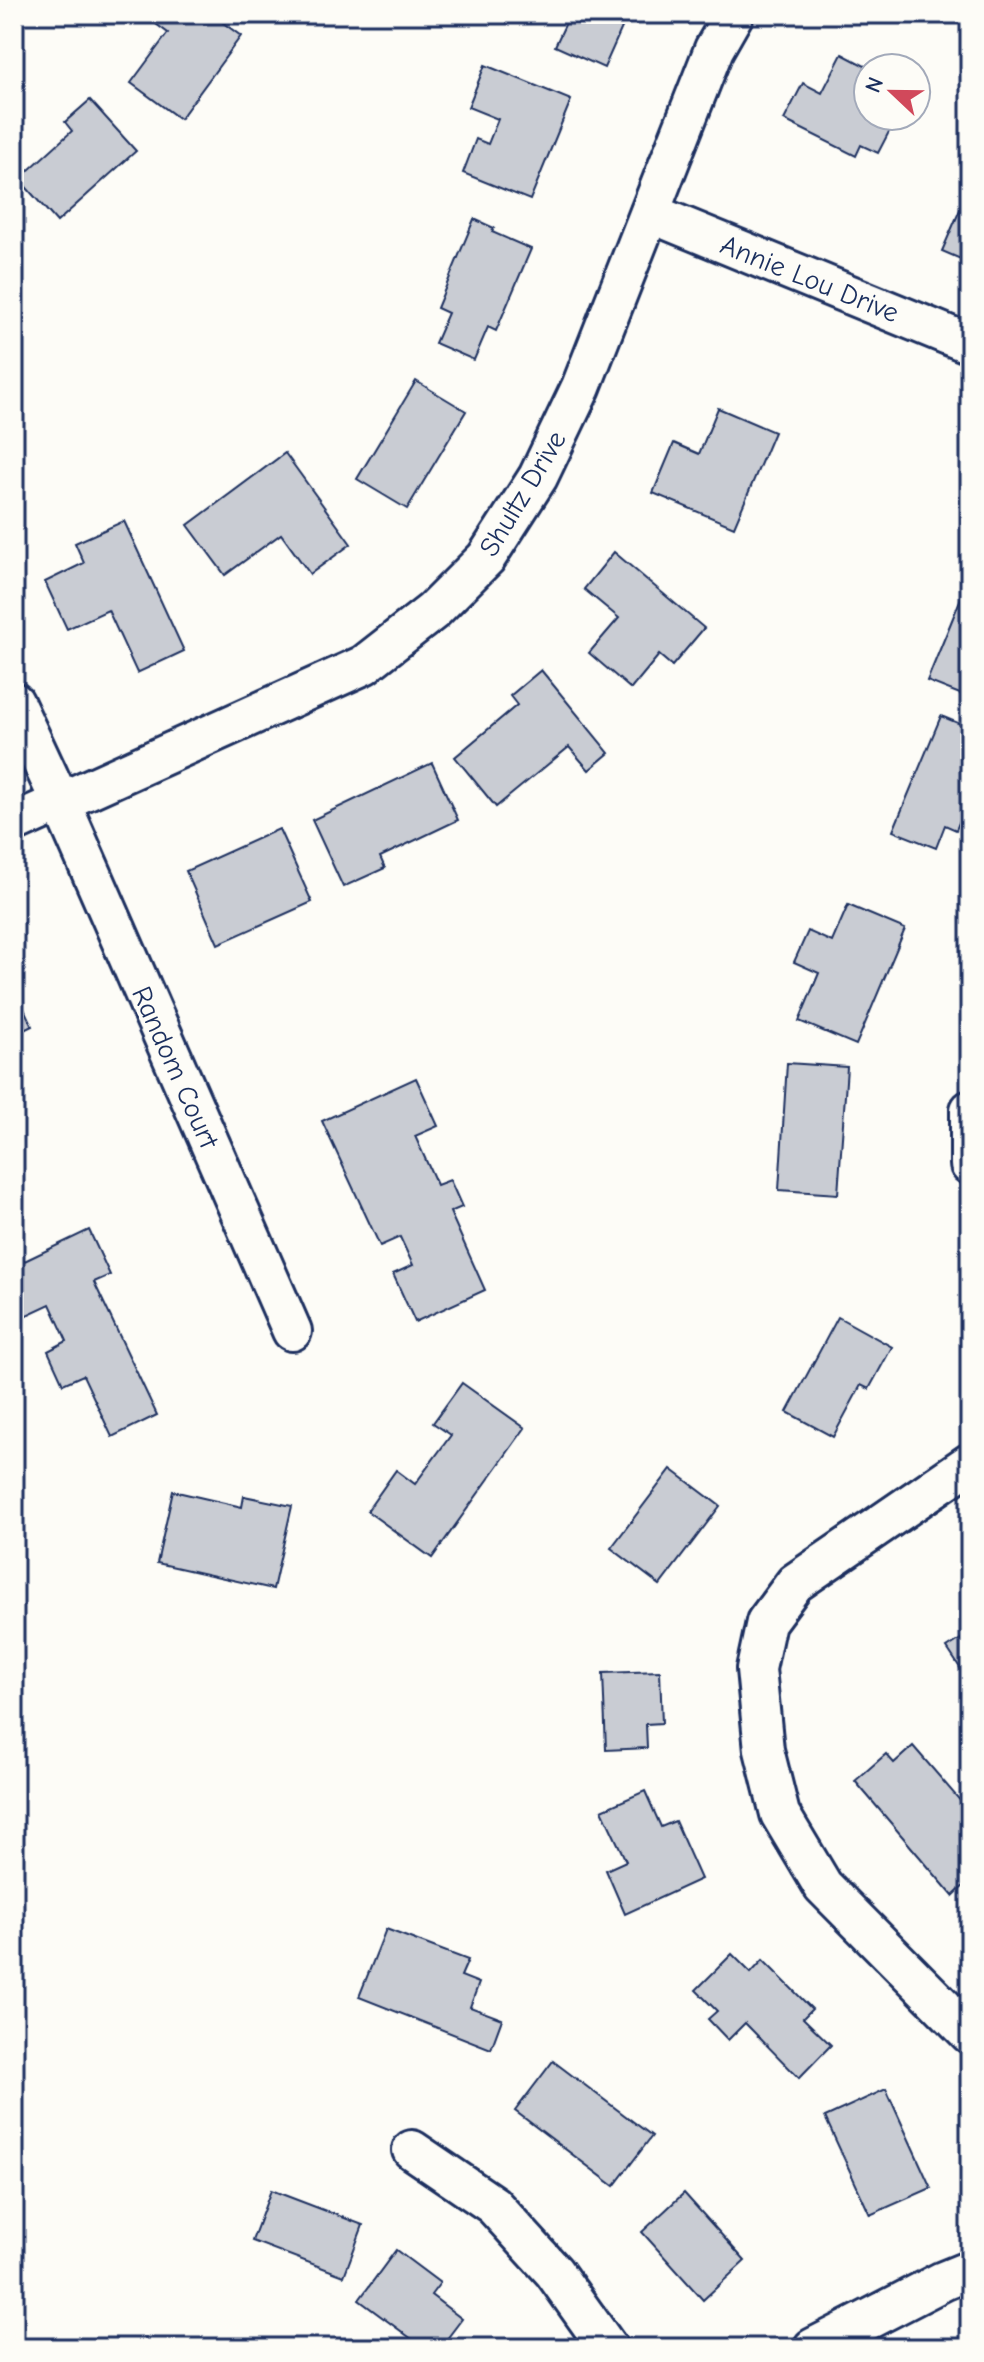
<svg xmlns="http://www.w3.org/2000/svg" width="984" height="2362" viewBox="0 0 984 2362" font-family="'Comic Neue',sans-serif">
	<rect width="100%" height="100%" fill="#fdfcf7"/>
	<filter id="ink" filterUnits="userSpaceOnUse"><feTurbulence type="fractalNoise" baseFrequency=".0125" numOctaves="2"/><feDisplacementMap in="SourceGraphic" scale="16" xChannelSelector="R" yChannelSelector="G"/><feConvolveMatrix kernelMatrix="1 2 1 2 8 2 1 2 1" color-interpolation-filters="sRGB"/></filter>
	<g filter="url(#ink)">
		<g fill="#c9ccd3" stroke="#1b2f5e" stroke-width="2">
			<path d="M157,14H211L241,36L180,119L131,83L168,33L152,21Z"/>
			<path d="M570,14H628L604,68L555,46Z"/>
			<path d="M842,54L869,68L868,116L891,128L878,153L861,145L856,156L784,120L803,83L822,93Z"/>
			<path d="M485,65L571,100L530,200L463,173L476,139L488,144L498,119L468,107Z"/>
			<path d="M90,100L136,151L57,222L19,179L72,131L65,122Z"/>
			<path d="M966,196L970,197V263L942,251Z"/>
			<path d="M474,219L494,228L492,232L531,249L496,331L488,327L474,360L435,343L448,313L437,308Z"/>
			<path d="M416,381L466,411L407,509L357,479Z"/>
			<path d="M718,408L774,432L734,527L653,493L674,443L699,454Z"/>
			<path d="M285,453L351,544L310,574L281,534L225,575L188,525Z"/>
			<path d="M124,521L184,651L137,673L108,610L67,629L45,582L84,563L75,543Z"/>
			<path d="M614,552L704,628L672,666L659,655L631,689L589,653L619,618L584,589Z"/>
			<path d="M970,576V698L927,681Z"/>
			<path d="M541,670L609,753L589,770L569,747L496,807L455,757L517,705L510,696Z"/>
			<path d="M941,716L970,728L968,768L970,769V796L956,830L945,825L936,848L893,831Z"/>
			<path d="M432,763L458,820L380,857L385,868L343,887L312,820Z"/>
			<path d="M279,829L312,902L218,944L186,871Z"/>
			<path d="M848,905L905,929L856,1045L799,1021L819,973L794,962L808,931L832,942Z"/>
			<path d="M14,987L32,1026L14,1035Z"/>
			<path d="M787,1063L847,1067L838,1194L779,1190Z"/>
			<path d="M416,1078L438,1126L415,1136L437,1185L450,1180L462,1207L450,1212L485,1290L415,1322L393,1274L413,1265L400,1237L380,1246L322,1121Z"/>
			<path d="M89,1230L110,1275L94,1282L157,1415L112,1437L83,1375L63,1384L48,1351L67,1341L50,1304L14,1321V1266Z"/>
			<path d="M838,1317L892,1347L869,1389L861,1385L833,1437L787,1412Z"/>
			<path d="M462,1383L525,1428L432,1558L367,1511L396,1470L415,1484L451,1435L433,1423Z"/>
			<path d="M671,1469L720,1506L660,1585L611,1548Z"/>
			<path d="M173,1491L242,1507L244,1496L292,1506L273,1589L157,1563Z"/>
			<path d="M970,1633V1683L947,1648Z"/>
			<path d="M660,1671L662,1723L646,1724L647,1748L606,1750L603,1673Z"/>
			<path d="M913,1746L970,1812V1880L953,1896L855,1781L886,1754L894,1763Z"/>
			<path d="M645,1791L661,1827L675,1821L701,1879L625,1914L606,1870L626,1861L602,1810Z"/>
			<path d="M386,1929L468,1960L461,1976L479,1983L470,2007L502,2019L491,2049L359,1997Z"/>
			<path d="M732,1954L751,1973L763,1960L812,2009L803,2018L831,2045L799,2078L745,2023L728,2040L708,2019L717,2011L696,1990Z"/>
			<path d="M553,2061L652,2136L614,2186L515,2111Z"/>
			<path d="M886,2089L931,2188L870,2215L825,2117Z"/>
			<path d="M271,2190L363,2225L344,2276L252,2241Z"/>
			<path d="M684,2193L745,2261L703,2300L642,2232Z"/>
			<path d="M396,2250L440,2283L431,2295L462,2319L440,2348H424L359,2300Z"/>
		</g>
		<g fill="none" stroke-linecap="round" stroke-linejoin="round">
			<g stroke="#1b2f5e" stroke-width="44">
				<g id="minor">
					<path d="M650,213L970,344"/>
					<path d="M14,702L61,803L292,1331"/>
					<path d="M14,823L364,665L433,611L486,558L538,477L581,387L714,49L734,14"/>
					<path d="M970,1110V1165"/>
					<path d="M970,1463L795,1583L766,1622L756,1669L764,1750L780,1814L823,1886L970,2034"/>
					<path d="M412,2150L493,2205L554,2272L608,2348"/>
					<path d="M813,2348L943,2281L970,2270"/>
				</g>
			</g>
			<use href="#minor" stroke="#fdfcf7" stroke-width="38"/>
		</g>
	</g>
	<g text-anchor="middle" stroke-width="7" stroke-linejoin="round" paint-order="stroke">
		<g font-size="28" fill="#1b2f5e" stroke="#fdfcf7">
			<text transform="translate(810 278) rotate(22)" y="10">Annie Lou Drive</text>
			<text transform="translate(522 493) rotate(-59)" y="10">Shultz Drive</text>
			<text transform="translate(176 1067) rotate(66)" y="10">Random Court</text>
		</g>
	</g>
	<rect width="984" height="2362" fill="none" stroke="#fdfcf7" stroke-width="48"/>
	<rect x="24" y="24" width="936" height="2314" fill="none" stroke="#1b2f5e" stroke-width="3" filter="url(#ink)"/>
	<g transform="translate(892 92) rotate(292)"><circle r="38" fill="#fdfcf7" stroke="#a3aaba" stroke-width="2"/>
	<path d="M0-6L14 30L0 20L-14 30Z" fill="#d1495b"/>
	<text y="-12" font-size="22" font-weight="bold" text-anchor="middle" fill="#1b2f5e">N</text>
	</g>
</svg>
